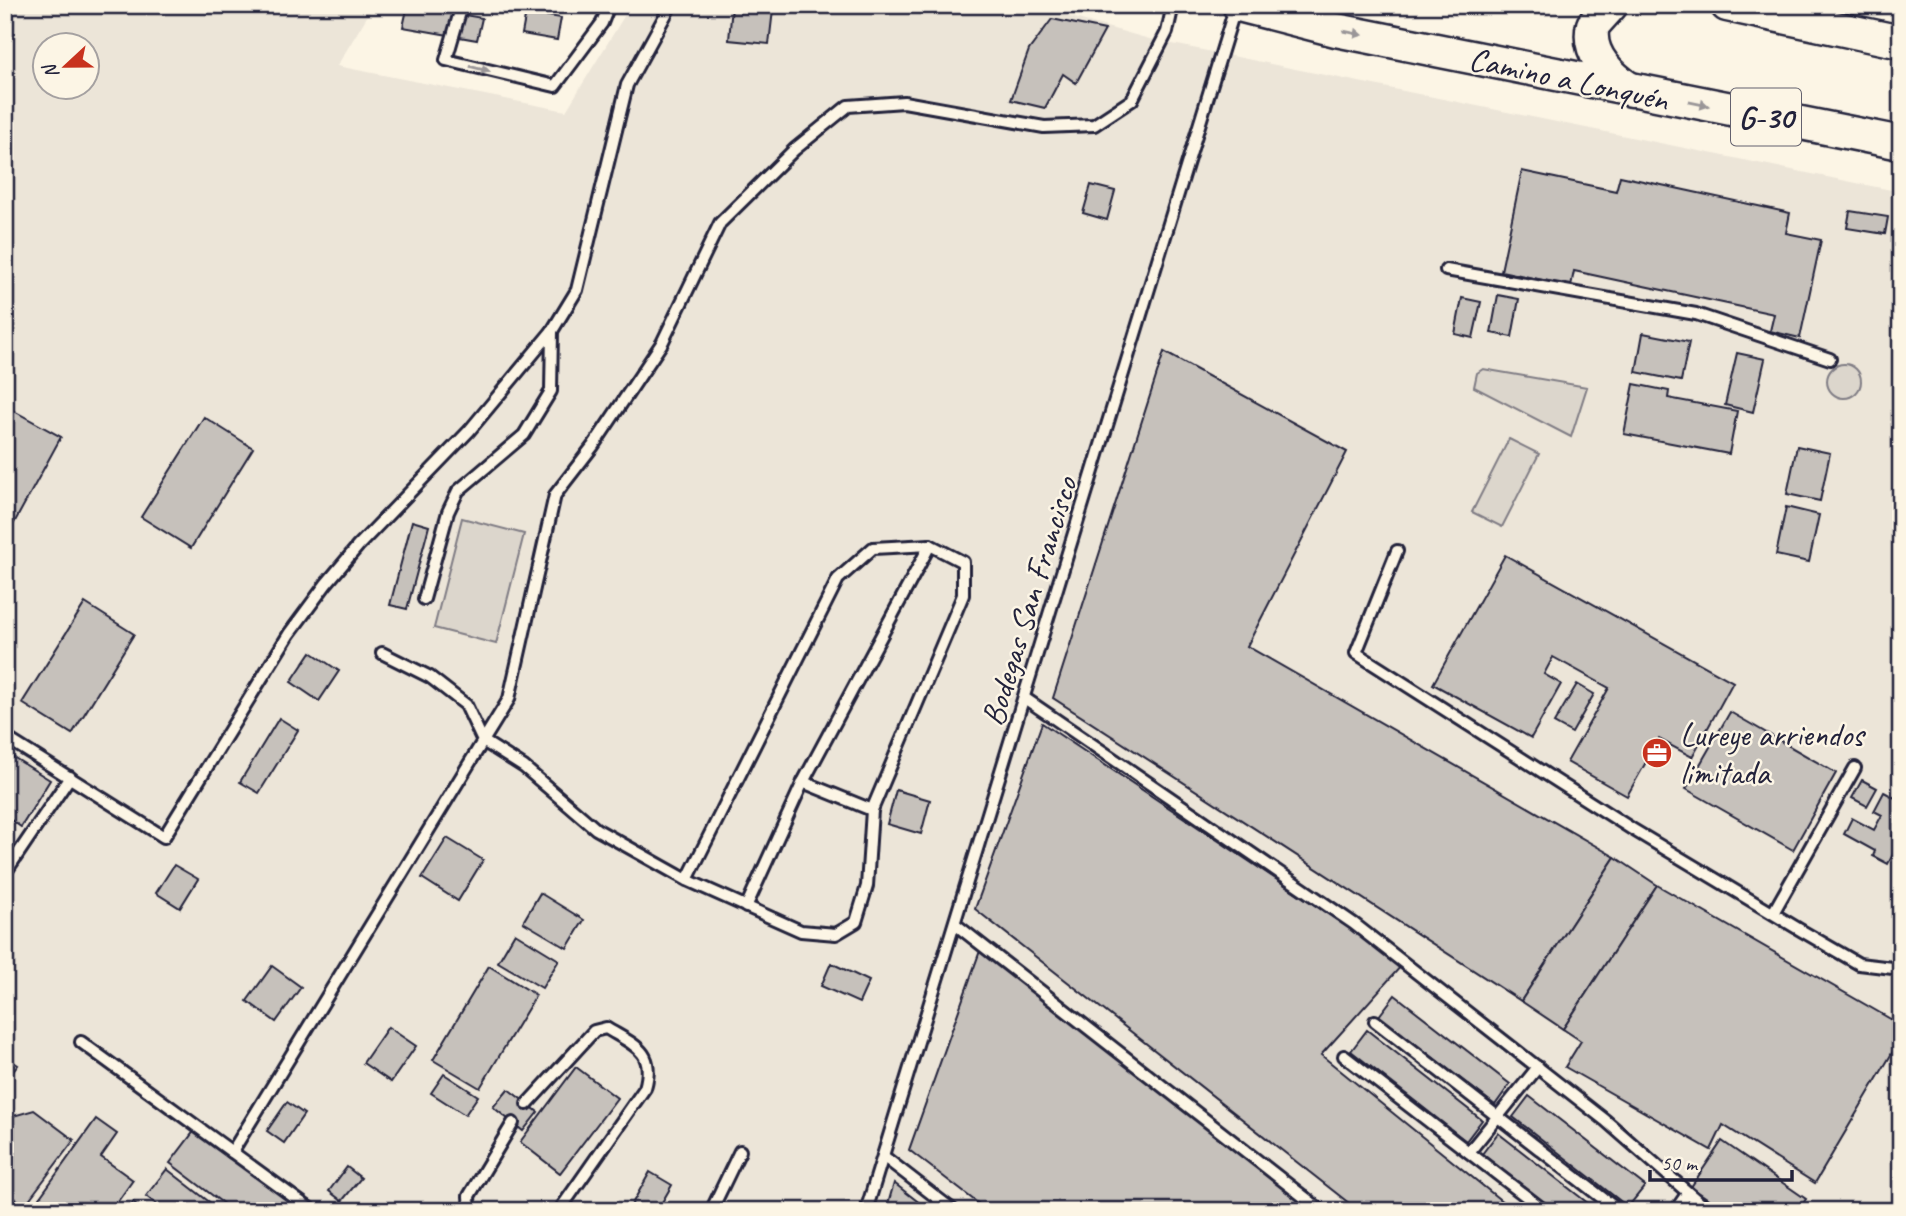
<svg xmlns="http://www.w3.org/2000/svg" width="1906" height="1216" viewBox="0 0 1906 1216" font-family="Caveat,sans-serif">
	<rect width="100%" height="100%" fill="#fcf5e5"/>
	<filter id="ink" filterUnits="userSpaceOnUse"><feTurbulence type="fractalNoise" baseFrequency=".0143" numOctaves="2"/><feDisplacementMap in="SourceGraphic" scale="14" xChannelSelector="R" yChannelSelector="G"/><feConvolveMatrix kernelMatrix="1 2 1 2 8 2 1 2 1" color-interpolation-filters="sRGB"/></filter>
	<g filter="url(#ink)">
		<path fill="#ece5d8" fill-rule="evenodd" d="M5,5H374L337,66L566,111L631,5H1028L1153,40L1901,192V1211H5ZM46,46H88V88H46Z"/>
		<g fill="#dcd6cc" stroke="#7f7c84" stroke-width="2">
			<circle cx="1844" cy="381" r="17"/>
			<path d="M1483,369L1587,387L1571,437L1474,387L1477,373Z"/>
			<path d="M1509,439L1539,454L1502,527L1472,512Z"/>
			<path d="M462,518L524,534L496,644L434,628Z"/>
		</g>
		<g fill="#c6c1bb" stroke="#22223b" stroke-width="2">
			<path d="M408,5L482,18L477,40L403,27Z"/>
			<path d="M732,6L773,10L769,44L729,40Z"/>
			<path d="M526,12L561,18L557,40L522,34Z"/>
			<path d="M1052,19L1105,30L1076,83L1063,74L1045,108L1011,100L1029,50Z"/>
			<path d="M1522,171L1616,191L1620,176L1790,213L1786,233L1821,240L1800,338L1770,331L1774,314L1574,271L1571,286L1501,271Z"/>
			<path d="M1091,185L1115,191L1107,220L1083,213Z"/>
			<path d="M1850,211L1888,217L1885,234L1847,228Z"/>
			<path d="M1498,295L1519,299L1512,337L1491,333Z"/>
			<path d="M1462,298L1481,302L1473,338L1455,334Z"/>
			<path d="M1643,333L1689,342L1681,381L1636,372Z"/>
			<path d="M1164,352L1347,452L1247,646L1615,857L1521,1001L1053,698Z"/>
			<path d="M1737,353L1765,359L1753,412L1725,405Z"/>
			<path d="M1634,384L1669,391L1668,398L1737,411L1729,454L1624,434Z"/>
			<path d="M5,406L61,437L7,536L5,535Z"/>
			<path d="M204,417L253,448L191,548L141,517Z"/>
			<path d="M1901,429V587H1896Z"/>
			<path d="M1797,446L1830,453L1820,501L1787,494Z"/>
			<path d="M1786,507L1819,515L1809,562L1776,555Z"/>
			<path d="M412,521L429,526L407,609L390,605Z"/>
			<path d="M1505,555L1733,682L1692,757L1659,739L1627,796L1567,762L1609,688L1553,657L1544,674L1561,684L1531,738L1433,684Z"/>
			<path d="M85,603L134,634L72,734L22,703Z"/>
			<path d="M311,652L339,671L319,701L291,682Z"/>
			<path d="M1577,684L1594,694L1572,733L1554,723Z"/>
			<path d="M1730,712L1836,773L1793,850L1686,789Z"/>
			<path d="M279,718L298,730L259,793L240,782Z"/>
			<path d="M1042,723L1403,964L1321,1055L1514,1211H1359L975,909Z"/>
			<path d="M5,752L50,780L21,827L11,820L5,830Z"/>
			<path d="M1862,780L1877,788L1867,806L1852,798Z"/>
			<path d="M896,790L930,800L921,834L887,824Z"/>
			<path d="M1884,792L1901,801V829L1897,828L1893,836L1900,841L1888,864L1873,856L1875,851L1844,834L1852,818L1874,830L1882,815L1874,811Z"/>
			<path d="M447,838L483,860L458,901L422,878Z"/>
			<path d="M1615,857L1657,885L1563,1029L1521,1001Z"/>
			<path d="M174,865L198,879L180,908L156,893Z"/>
			<path d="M1657,885L1901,1025V1038L1815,1183L1723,1125L1711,1150L1565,1067L1581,1041L1563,1029Z"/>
			<path d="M540,893L584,920L567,948L523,922Z"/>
			<path d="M515,933L559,960L542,988L498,962Z"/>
			<path d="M981,948L1317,1211H988L909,1150Z"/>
			<path d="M831,963L869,981L859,1003L821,986Z"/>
			<path d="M272,966L301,987L276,1022L247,1001Z"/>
			<path d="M489,966L536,995L480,1088L433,1060Z"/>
			<path d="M1395,995L1510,1084L1495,1105L1379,1016Z"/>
			<path d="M388,1027L416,1046L391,1082L363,1063Z"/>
			<path d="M1367,1030L1482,1120L1466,1141L1351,1051Z"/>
			<path d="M5,1056L18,1065L5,1082Z"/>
			<path d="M576,1067L617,1098L560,1173L520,1142Z"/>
			<path d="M444,1074L478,1096L465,1115L431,1093Z"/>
			<path d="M508,1089L538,1112L523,1131L493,1107Z"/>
			<path d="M1529,1096L1645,1186L1628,1207L1513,1117Z"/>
			<path d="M287,1102L304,1114L284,1143L267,1131Z"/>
			<path d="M34,1110L74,1140L25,1205L16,1199L5,1211V1127L13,1116Z"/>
			<path d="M96,1119L117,1134L101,1157L133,1180L111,1211H30Z"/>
			<path d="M195,1130L300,1210L299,1211H233L170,1163Z"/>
			<path d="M1498,1133L1598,1211H1555L1482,1154Z"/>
			<path d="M1722,1141L1806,1199L1798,1211H1726L1691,1187Z"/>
			<path d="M347,1167L361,1178L342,1201L329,1191Z"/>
			<path d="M167,1169L221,1211H165L146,1196Z"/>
			<path d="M650,1172L672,1185L657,1211H628Z"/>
			<path d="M894,1183L930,1211H886Z"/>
			<path d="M133,1202L144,1210L143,1211H127Z"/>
		</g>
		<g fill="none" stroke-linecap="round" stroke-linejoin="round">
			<g stroke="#22223b" stroke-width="16">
				<g id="service">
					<path d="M462,5L446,60L555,86L602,23L609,5"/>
					<path d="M1446,270L1696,314L1830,359"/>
					<path d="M1397,551L1356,653L1632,829L1802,931L1859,964L1901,969"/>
					<path d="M424,599L448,512L458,491L524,435L551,391L552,331"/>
					<path d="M1026,699L1353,923L1605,1120L1709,1211"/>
					<path d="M5,737L164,837L289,634L326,584L358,546L469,431L552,331L577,290L627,85L671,5"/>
					<path d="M803,782L872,810"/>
					<path d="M5,873L70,777"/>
					<path d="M687,880L838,579L873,548L930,545L963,562V595L872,810L867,886L856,922L836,934L801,931L687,880L596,829L524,767L483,741L509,699L555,495L593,446L662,343L720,223L795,149L848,106L904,102L1044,127L1094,125L1132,100L1167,32L1173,5"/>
					<path d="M746,907L803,782L930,545"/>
					<path d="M1773,913L1855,768"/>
					<path d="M955,924L1322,1211"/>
					<path d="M1375,1021L1619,1211"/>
					<path d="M81,1042L313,1211"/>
					<path d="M1344,1056L1545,1211"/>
					<path d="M527,1104L594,1031L606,1028C634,1045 656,1051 645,1088L559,1211"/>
					<path d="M232,1152L483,741L466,705L430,677L382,653"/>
					<path d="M1469,1152L1538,1067"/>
					<path d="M883,1156L954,1211"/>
					<path d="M470,1211L469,1196L513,1123"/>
					<path d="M711,1211L740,1151"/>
					<path d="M866,1211L1236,5"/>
					<path d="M1675,1211L1687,1194"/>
				</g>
			</g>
			<g stroke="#22223b" stroke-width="37">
				<g id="primary">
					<path d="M1239,5L1336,30L1901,143"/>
					<path d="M1611,5L1593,25C1586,53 1609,75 1631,90"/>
					<path d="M1727,5L1901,42"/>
				</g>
			</g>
			<use href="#service" stroke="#fcf5e5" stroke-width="10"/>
			<use href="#primary" stroke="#fcf5e5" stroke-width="32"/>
		</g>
		<defs><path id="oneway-solid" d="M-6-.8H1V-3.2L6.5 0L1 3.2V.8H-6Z" transform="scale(1.75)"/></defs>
		<g fill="#9a9698">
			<use href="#oneway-solid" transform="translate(1353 33) rotate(11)"/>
			<use href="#oneway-solid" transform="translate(480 69) rotate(14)"/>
			<use href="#oneway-solid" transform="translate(1699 104) rotate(11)"/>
		</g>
	</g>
	<defs>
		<g id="office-disc" transform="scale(1.575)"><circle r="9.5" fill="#c8321e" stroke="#fcf5e5"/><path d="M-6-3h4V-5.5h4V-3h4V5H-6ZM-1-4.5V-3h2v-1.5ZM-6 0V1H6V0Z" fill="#fff"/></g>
	</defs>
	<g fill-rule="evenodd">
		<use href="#office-disc" x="1657" y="753"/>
	</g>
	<g text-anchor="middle" stroke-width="5" stroke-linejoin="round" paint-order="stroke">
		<rect fill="#fcf5e5" stroke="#63616e" stroke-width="2" x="1731" y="88.5" width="70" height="57" rx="5"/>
		<g font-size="32" font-weight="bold" fill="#22223b">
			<text x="1766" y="128">G-30</text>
		</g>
		<g font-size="33" fill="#22223b" stroke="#fcf5e5">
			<text transform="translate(1569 78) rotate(12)" y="12">Camino a Lonquén</text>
			<text transform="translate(1028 601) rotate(-73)" y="12">Bodegas San Francisco</text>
		</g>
		<g font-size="33" fill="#22223b" stroke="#fcf5e5" text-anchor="start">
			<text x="1680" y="746">Lureye arriendos<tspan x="1680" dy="38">limitada</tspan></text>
		</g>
	</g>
	<rect width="1906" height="1216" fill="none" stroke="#fcf5e5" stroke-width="28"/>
	<rect x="14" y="14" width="1878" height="1188" fill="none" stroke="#22223b" stroke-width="2.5" filter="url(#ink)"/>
	<g transform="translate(66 66) rotate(248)"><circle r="33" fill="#fcf5e5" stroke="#a5a1a1" stroke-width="2"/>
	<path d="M0-5L12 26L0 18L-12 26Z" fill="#c8321e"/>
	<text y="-10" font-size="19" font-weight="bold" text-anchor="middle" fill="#22223b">N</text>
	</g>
	<path d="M1650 1170v10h142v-10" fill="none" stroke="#22223b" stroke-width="3.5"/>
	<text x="1661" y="1170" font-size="21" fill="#22223b" stroke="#fcf5e5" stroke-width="5" paint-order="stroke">50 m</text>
</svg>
